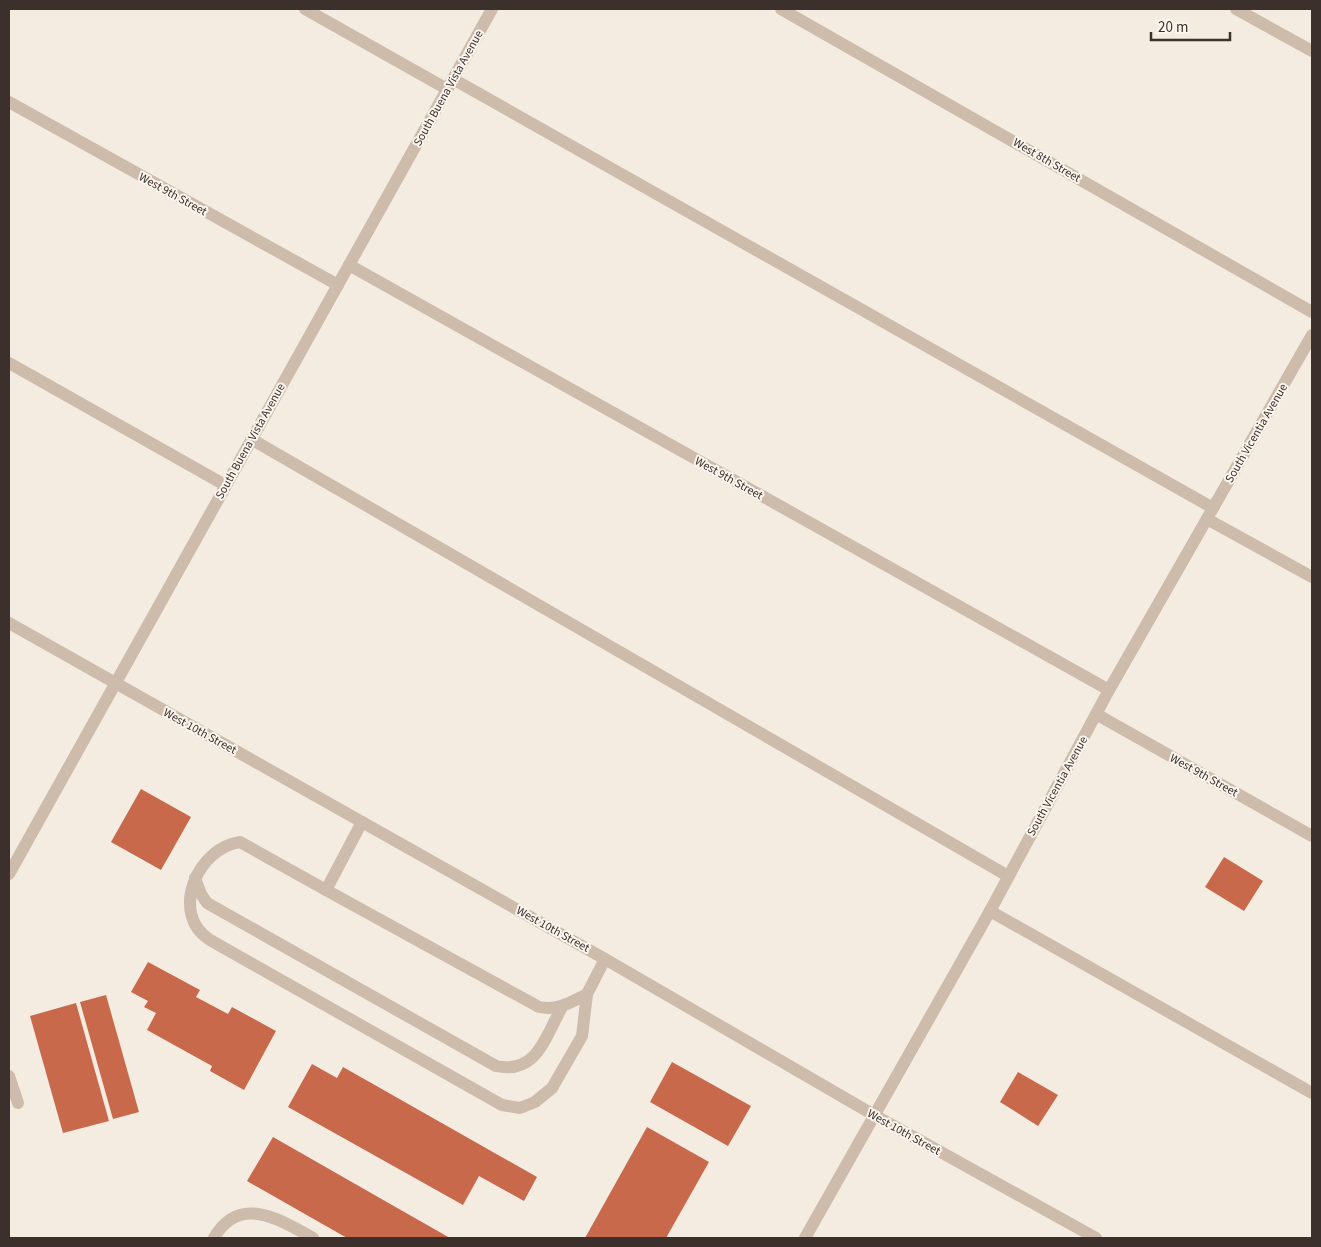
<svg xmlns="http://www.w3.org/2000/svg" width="1321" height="1247" viewBox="0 0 1321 1247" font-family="'Source Sans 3',sans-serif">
	<rect width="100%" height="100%" fill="#f4ebe1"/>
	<g fill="#c8694b">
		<path d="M141,789L191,817L161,870L111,842Z"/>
		<path d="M1224,857L1263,881L1244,911L1205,887Z"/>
		<path d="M148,962L200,990L196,997L228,1014L232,1007L276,1031L244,1090L210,1071L212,1066L147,1030L156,1013L144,1007L148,1001L131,992Z"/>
		<path d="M106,995L139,1112L113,1119L80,1002Z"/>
		<path d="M76,1003L109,1121L63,1133L30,1016Z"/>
		<path d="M672,1062L751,1106L728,1146L650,1102Z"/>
		<path d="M312,1064L337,1078L343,1067L537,1177L524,1201L479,1176L463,1205L288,1107Z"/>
		<path d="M1018,1072L1058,1095L1038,1126L1000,1102Z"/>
		<path d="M647,1127L709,1162L666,1238H585Z"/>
		<path d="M273,1137L385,1201L450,1238H347L247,1181Z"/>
	</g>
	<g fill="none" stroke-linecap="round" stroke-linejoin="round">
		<g stroke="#cdbbac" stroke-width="12">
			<path d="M305,9L447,89"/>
			<path d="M781,9L1312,312"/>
			<path d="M1236,9L1312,51"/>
			<path d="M453,79L1213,508"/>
			<path d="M9,102L338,285"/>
			<path d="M349,265L1109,690"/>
			<path d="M9,363L225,485"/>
			<path d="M251,439L1008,876"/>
			<path d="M1207,519L1312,577"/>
			<path d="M9,623L605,959L874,1115L1096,1238"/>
			<path d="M1096,714L1312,836"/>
			<path d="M362,822L326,890L240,842C197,848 169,914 210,940L502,1105L520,1108L535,1102L552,1088L582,1036L587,994L605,959"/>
			<path d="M9,874L492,9"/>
			<path d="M195,878L201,894L207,903L496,1066C537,1075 545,1037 562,1007"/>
			<path d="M326,890L539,1007C558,1011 571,1002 587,994"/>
			<path d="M990,911L1312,1093"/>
			<path d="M9,1076L18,1103"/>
			<path d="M214,1238C239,1194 279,1219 313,1238"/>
			<path d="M805,1238L990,911L1109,690L1312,335"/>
		</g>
	</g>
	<g text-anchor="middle" stroke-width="4" stroke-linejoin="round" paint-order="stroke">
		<g font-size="12" fill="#3b302b" stroke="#fbf5ee">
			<text transform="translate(448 88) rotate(-61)" y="4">South Buena Vista Avenue</text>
			<text transform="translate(1047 160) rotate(30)" y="4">West 8th Street</text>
			<text transform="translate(173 194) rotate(29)" y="4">West 9th Street</text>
			<text transform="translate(1256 433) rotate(-60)" y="4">South Vicentia Avenue</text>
			<text transform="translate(250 441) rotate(-61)" y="4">South Buena Vista Avenue</text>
			<text transform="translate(729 478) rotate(29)" y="4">West 9th Street</text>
			<text transform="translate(200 731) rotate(29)" y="4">West 10th Street</text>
			<text transform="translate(1204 775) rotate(29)" y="4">West 9th Street</text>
			<text transform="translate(1057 786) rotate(-61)" y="4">South Vicentia Avenue</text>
			<text transform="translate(553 929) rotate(29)" y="4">West 10th Street</text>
			<text transform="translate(904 1132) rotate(29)" y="4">West 10th Street</text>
		</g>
	</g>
	<rect width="1321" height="1247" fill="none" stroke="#3b302b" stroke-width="20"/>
	<path d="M1151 32v8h79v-8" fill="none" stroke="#3b302b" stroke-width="2.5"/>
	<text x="1158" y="32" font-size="15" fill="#3b302b" stroke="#fbf5ee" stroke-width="4" paint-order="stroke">20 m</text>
</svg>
